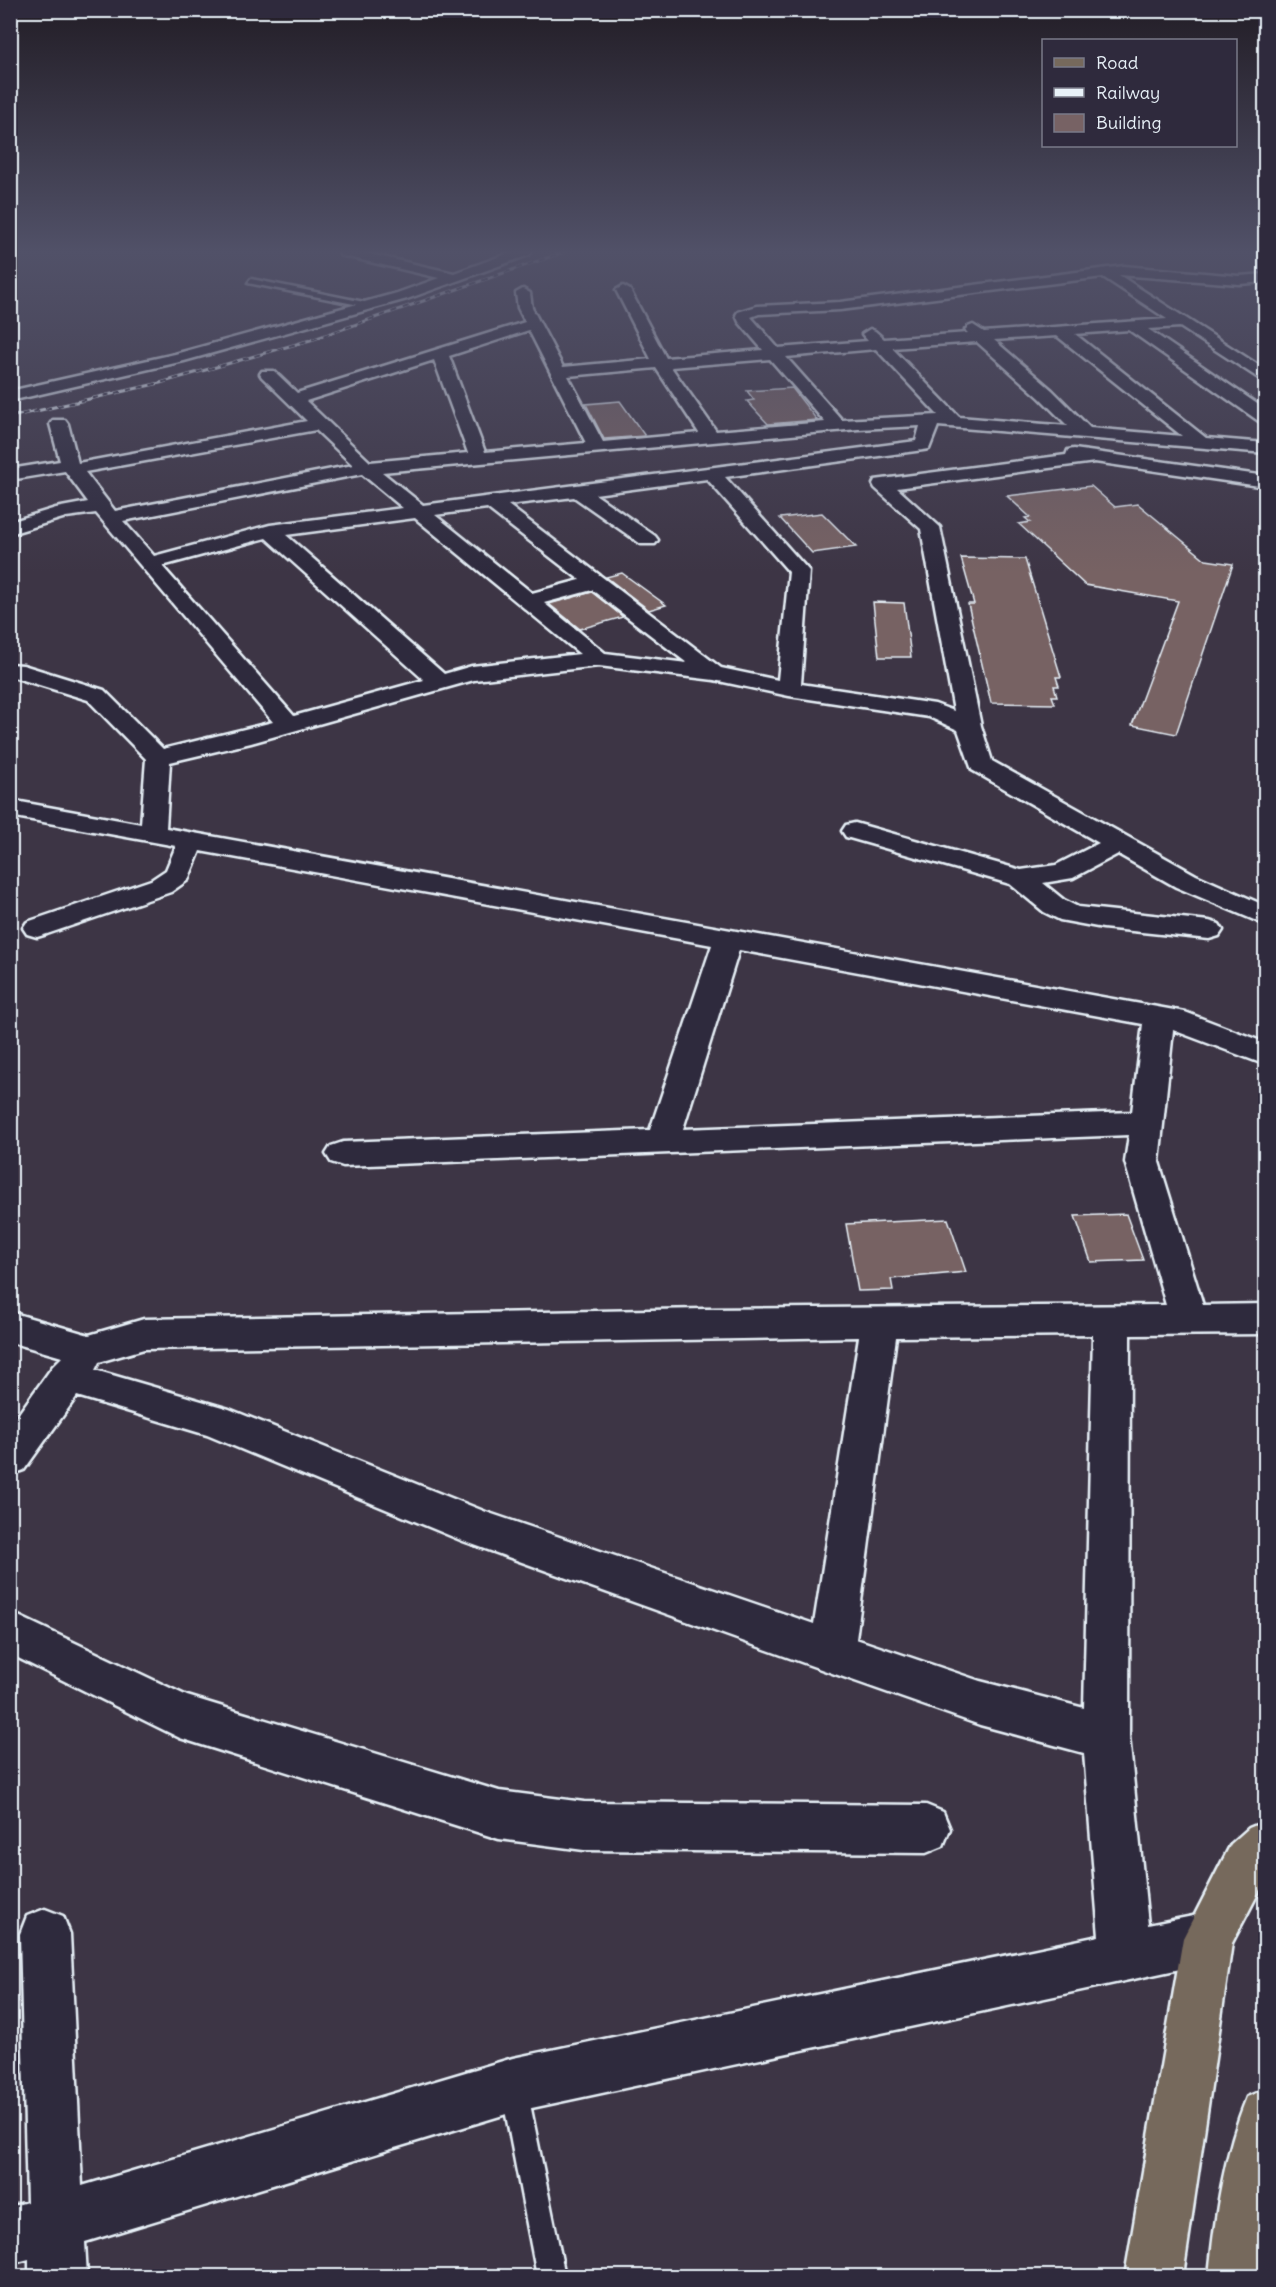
<svg xmlns="http://www.w3.org/2000/svg" width="1276" height="2287" viewBox="0 0 1276 2287" font-family="Delius,sans-serif">
	<rect width="100%" height="100%" fill="#3d3545"/>
	<filter id="ink" filterUnits="userSpaceOnUse"><feTurbulence type="fractalNoise" baseFrequency=".0167" numOctaves="2"/><feDisplacementMap in="SourceGraphic" scale="12" xChannelSelector="R" yChannelSelector="G"/><feConvolveMatrix kernelMatrix="1 2 1 2 8 2 1 2 1" color-interpolation-filters="sRGB"/></filter>
	<g filter="url(#ink)">
		<g fill="#776264" stroke="#e8f1f8" stroke-width="1.5">
			<path d="M792,388L817,420L768,424L747,401L754,400L747,391Z"/>
			<path d="M620,401L645,436L604,439L586,404Z"/>
			<path d="M1091,486L1115,507L1138,504L1206,560L1233,564L1176,734L1132,725L1178,601L1085,585L1019,524L1030,522L1025,518L1030,517L1007,496Z"/>
			<path d="M822,513L856,547L812,553L780,518Z"/>
			<path d="M961,558L1025,559L1061,677H1056L1059,686H1054L1057,696H1052L1055,704L991,703L968,604H974Z"/>
			<path d="M622,573L666,605L649,610L606,577Z"/>
			<path d="M592,592L623,617L580,629L549,604Z"/>
			<path d="M873,602L904,603L911,657H879Z"/>
			<path d="M1126,1214L1143,1260L1091,1262L1075,1216Z"/>
			<path d="M948,1219L966,1272L891,1279L893,1290L858,1291L846,1224Z"/>
		</g>
		<g fill="none" stroke-linecap="round" stroke-linejoin="round">
			<g stroke="#e8f1f8" stroke-width="5">
				<g id="service">
					<path d="M251,279L369,303L373,305L369,307L248,283Z"/>
					<path d="M514,2076L523,2080L527,2089L565,2276H537L501,2089L505,2080Z"/>
				</g>
			</g>
			<g stroke="#e8f1f8" stroke-width="5">
				<g id="minor">
					<path d="M339,252H361L454,273L512,252H531L529,255L407,299L184,361L10,401V391L175,354L397,293L439,278L340,255Z"/>
					<path d="M1124,266L1239,276L1266,274V282L1239,284L1119,275L1266,370V383L1180,327L1148,329L1266,410V423L1260,422L1129,330L1075,334L1206,438L1266,443V453L938,426L929,449L923,450L725,477L809,571L801,684L935,704L954,711L921,529L875,488L873,484L875,480L1066,455L1068,450L1074,449L1266,476V487L1095,462L897,488L940,527L981,726L992,761L1196,875L1266,906V925L1176,887L1118,854L1073,878L1043,883L1064,900L1078,907L1209,921L1219,924L1223,930L1219,936L1209,939L1103,928L1060,920L1044,912L1010,884L846,837L842,831L846,825L855,823L1021,870L1056,865L1099,843L972,770L958,730L929,717L789,696L714,680L599,666L474,680L251,743L170,762L166,828L1185,1012L1266,1043V1065L1173,1030L1159,1162L1203,1305L1266,1304V1334L1130,1335L1129,1736L1148,1925L1208,1913L1226,1920L1233,1938L1226,1956L1208,1963L513,2112L85,2242L87,2276H29V2259L10,2264V2207L27,2202L20,1934L27,1916L45,1909L63,1916L70,1934L82,2186L513,2058L1099,1936L1084,1753L980,1725L832,1673L463,1541L207,1435L77,1396L24,1470L10,1475V1426L53,1366L62,1357L10,1342V1312L89,1335L144,1319L705,1309L1166,1305L1125,1162L1129,1135L343,1166L331,1162L326,1154L331,1146L343,1142L650,1130L712,945L200,851L188,880L171,892L47,934L37,937L27,934L23,928L27,922L151,880L166,870L176,846L10,816V800L141,824L146,759L88,700L10,676V664L23,665L104,690L163,749L273,722L96,513L66,517L10,534V522L56,508L88,502L65,471L10,480V469L60,461L50,424L53,420H65L68,424L78,463L307,421L262,377L260,374L262,371H274L297,393L525,322L518,308L516,293L523,289L530,293L532,308L563,367L651,359L616,290L623,286L630,290L666,358L763,350L739,322L736,315L738,312L757,306L840,302ZM1103,277L1167,319L984,332L973,325L968,327L965,330L968,333L884,339L875,331L870,329L862,334L868,341L778,348L751,317L759,314L840,310ZM529,330L586,443L485,452L449,356ZM1057,336L1182,436L1090,428L1052,390L994,340ZM977,342L1040,398L1068,426L959,417L892,348ZM876,349L938,415L842,420L786,357ZM770,359L825,422L716,431L671,367ZM434,360L468,453L370,462L306,401ZM656,368L699,433L603,442L568,376ZM920,426L916,441L423,505L382,472L858,429ZM316,430L353,465L115,511L85,472ZM362,474L403,508L270,525L154,556L123,521ZM707,479L789,572L778,680L721,668L508,505L574,497L641,544H655L658,540L655,536L595,494ZM487,508L580,580L532,593L435,515ZM415,518L580,654L472,666L444,674L286,535ZM266,538L424,680L294,716L162,566ZM592,590L687,663L605,653L544,603ZM739,950L1143,1024L1132,1112L683,1129ZM1093,1335L1084,1708L980,1681L856,1639L896,1337ZM859,1337L814,1624L486,1512L229,1409L95,1370L99,1362L144,1349Z"/>
					<path d="M10,1612L187,1696L499,1791L584,1802L926,1805L943,1812L950,1829L943,1846L926,1853L584,1850L499,1839L180,1738L10,1654Z"/>
				</g>
			</g>
			<g stroke="#e8f1f8" stroke-width="5">
				<g id="primary">
					<path d="M1266,1821V1878L1232,1943L1183,2276H1125L1183,1938L1231,1844L1249,1828Z"/>
					<path d="M1266,2089V2276H1209C1215,2216 1224,2153 1247,2097Z"/>
				</g>
			</g>
			<use href="#service" fill="#2f2a3d" fill-rule="evenodd"/>
			<use href="#minor" fill="#2f2a3d" fill-rule="evenodd"/>
			<use href="#primary" fill="#76695c" fill-rule="evenodd"/>
			<g stroke="#e8f1f8" stroke-width="3">
				<path id="rail" d="M10,417L160,383L314,339L564,252"/>
			</g>
			<use href="#rail" stroke="#2f2a3d" stroke-width="2" stroke-dasharray="6" stroke-linecap="butt"/>
		</g>
	</g>
	<linearGradient id="sky" x2="0" y2="1"><stop stop-color="#221d26"/><stop offset="0.44" stop-color="#515168"/><stop offset="1" stop-color="#515168" stop-opacity="0"/></linearGradient>
	<rect width="1276" height="572" fill="url(#sky)"/>
	<rect width="1276" height="2287" fill="none" stroke="#2f2a3d" stroke-width="36"/>
	<rect x="18" y="18" width="1240" height="2251" fill="none" stroke="#e8f1f8" stroke-width="2" filter="url(#ink)"/>
	<rect x="1042" y="39" width="195" height="108" fill="#2f2a3d" stroke="#797a88" stroke-width="1.5"/>
	<rect x="1054" y="58" width="30" height="9" fill="#76695c" stroke="#797a88" stroke-width="1.5"/>
	<text x="1096" y="69" font-size="18" fill="#e8f1f8">Road</text>
	<rect x="1054" y="88" width="30" height="9" fill="#e8f1f8" stroke="#797a88" stroke-width="1.5"/>
	<text x="1096" y="99" font-size="18" fill="#e8f1f8">Railway</text>
	<rect x="1054" y="114" width="30" height="18" fill="#776264" stroke="#797a88" stroke-width="1.5"/>
	<text x="1096" y="129" font-size="18" fill="#e8f1f8">Building</text>
</svg>
